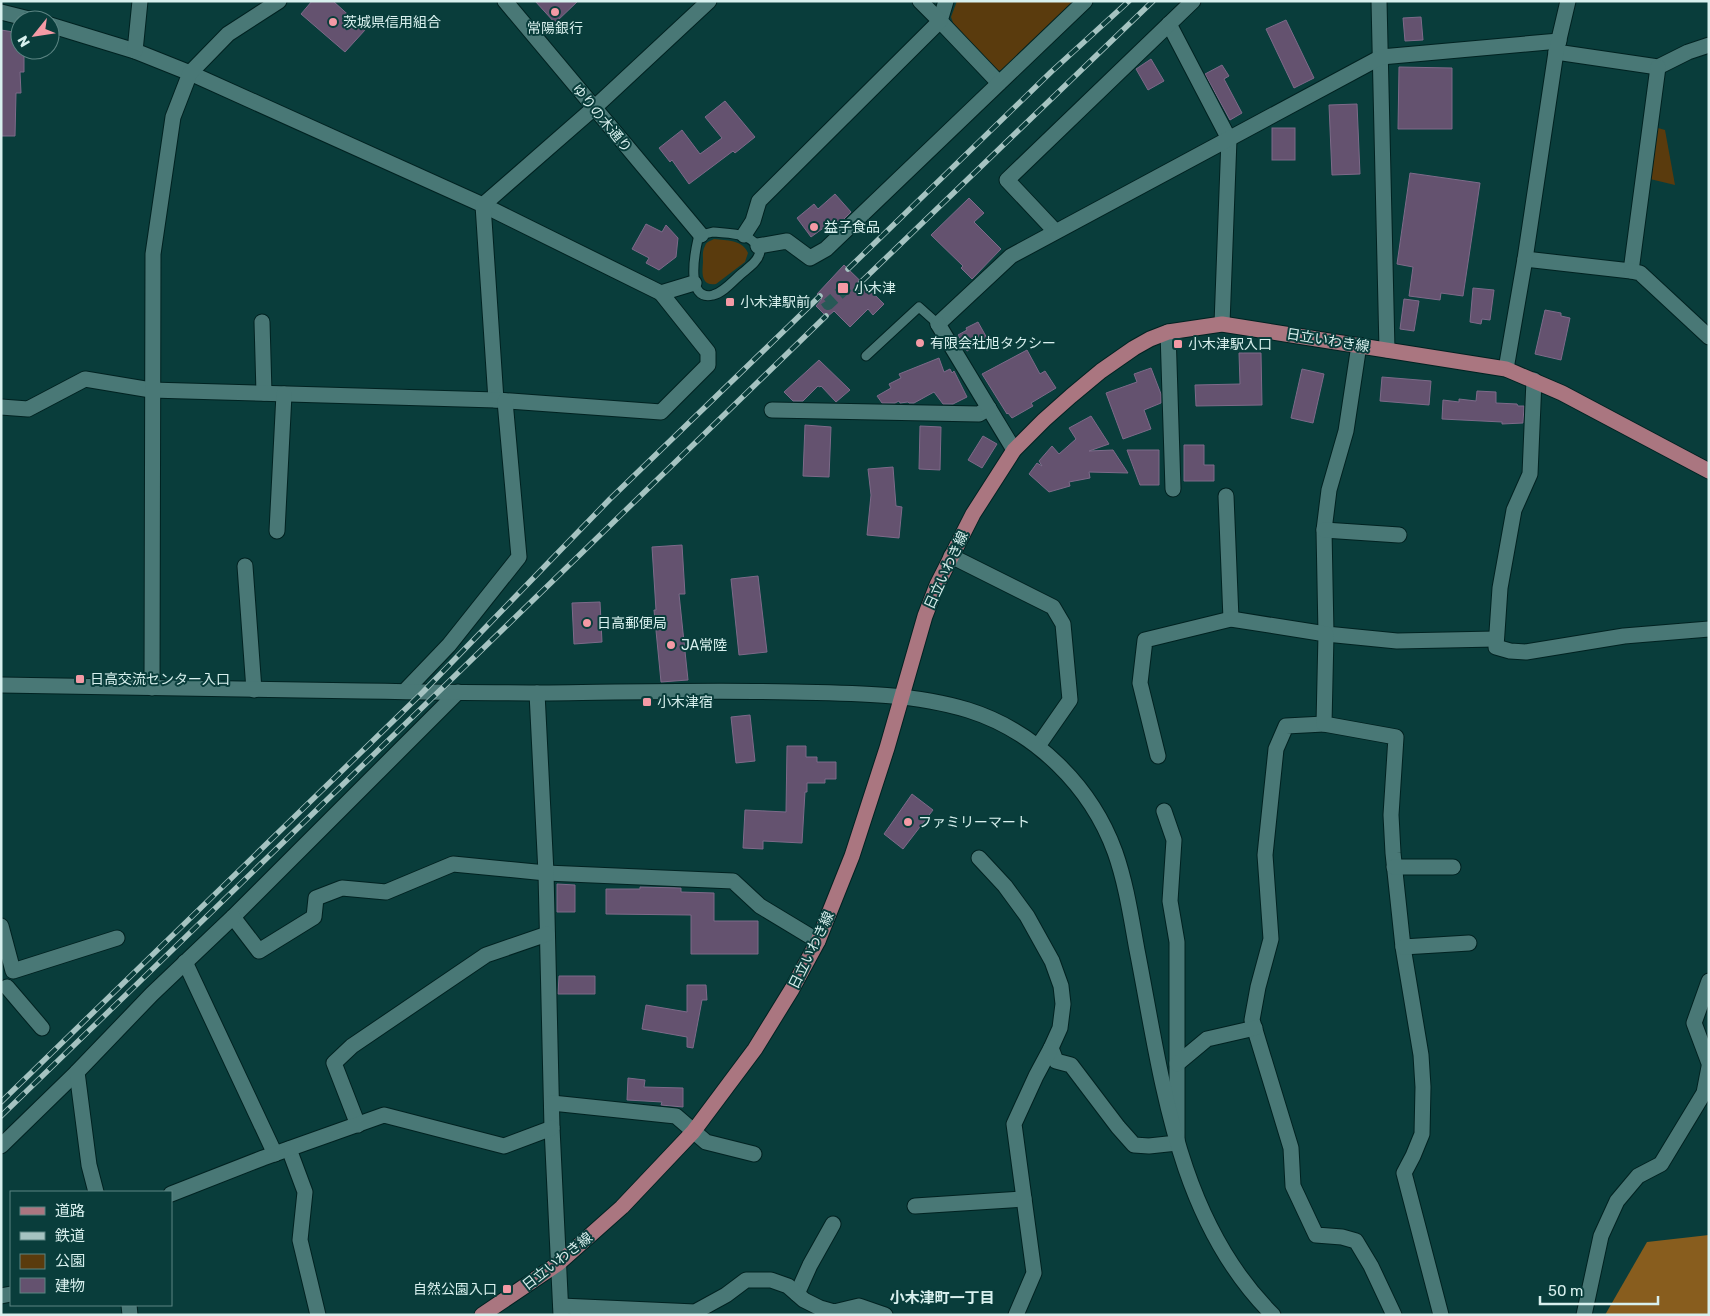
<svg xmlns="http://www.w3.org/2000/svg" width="1710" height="1316" viewBox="0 0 1710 1316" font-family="Rubik,'Noto Sans JP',sans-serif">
	<rect width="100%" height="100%" fill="#093d3b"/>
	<g fill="#5a3b0d">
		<path d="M957,1H1076L1007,68L995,72L956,31L951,17Z"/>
		<path d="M1658,128L1665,130L1675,185L1650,179Z"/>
		<path d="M714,239C727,241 742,239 748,253L745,262L716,284C701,286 702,274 703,262C703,257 702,251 705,246C706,242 710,241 714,239Z"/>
	</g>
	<path fill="#885d1e" d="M1709,1235V1315H1605L1647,1242Z"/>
	<g fill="#64526f" stroke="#7d6a89">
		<path d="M312,1H333L365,30L345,52L301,14Z"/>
		<path d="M535,1H578L555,23Z"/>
		<path d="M1421,17L1423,40L1405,41L1403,18Z"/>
		<path d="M1286,20L1314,78L1294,88L1266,29Z"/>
		<path d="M1,30L20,33V50H24V72H20L21,93H16L15,136H1Z"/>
		<path d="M1151,59L1164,81L1148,90L1136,69Z"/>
		<path d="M1222,65L1229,76L1224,79L1242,113L1230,120L1205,74Z"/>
		<path d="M1399,67L1452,68V129H1398Z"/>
		<path d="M725,101L755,137L735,153L733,151L689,184L672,160L670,162L659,148L682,130L700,154L722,138L705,117Z"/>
		<path d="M1357,104L1360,174L1332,175L1329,105Z"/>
		<rect x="1272" y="128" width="23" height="32"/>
		<path d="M1410,173L1480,183L1463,296L1441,293L1440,300L1409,296L1413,267L1397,264Z"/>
		<path d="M835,194L851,212L837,226L833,221L811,237L797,218L814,204L818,209Z"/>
		<path d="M969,198L984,213L974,222L1001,249L972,279L961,268L963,266L931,235Z"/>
		<path d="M646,224L662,232L666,225L678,238L676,257L659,270L646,263L649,258L632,249Z"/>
		<path d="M844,265L884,304L873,315L868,309L850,327L834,311L827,317L816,306L822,299L817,294Z"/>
		<path d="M1473,288L1494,290L1490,320L1482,319L1481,324L1470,322Z"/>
		<path d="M1404,299L1419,301L1414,331L1400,329Z"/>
		<path d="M1545,310L1561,313V316L1570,318L1561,360L1535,354Z"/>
		<path d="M978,322L988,340L967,351L958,335L967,330L966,328Z"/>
		<path d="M1027,350L1040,374L1045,371L1056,388L1031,403L1033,406L1012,418L1008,413L1007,414L982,374Z"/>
		<path d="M1239,353H1261L1262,405L1196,406L1195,385L1240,384Z"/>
		<path d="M939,358L944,372L950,369L952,373L954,371L967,397L953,404H943L934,392L914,403H909L908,402L900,403L899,401L895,403H882L877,396L891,388L889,384L901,378L899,374Z"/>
		<path d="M819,360L850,390L836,402L821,386L820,387L818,386L803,401H793L784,392Z"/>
		<path d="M1151,368L1161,394V403L1144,410L1151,429L1123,439L1106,393L1137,382L1134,374Z"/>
		<path d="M1302,369L1324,374L1313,423L1291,418Z"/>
		<path d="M1382,377L1431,381L1429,405L1380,401Z"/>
		<path d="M1477,391L1496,392V403L1517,404L1518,406H1524L1523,423L1502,424V422L1442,419L1443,400L1459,402V399L1476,401Z"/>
		<path d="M1091,416L1109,444L1089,451L1113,450L1128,473L1089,472L1090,478L1069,482L1070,486L1049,492L1029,474L1037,463L1042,466L1039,461L1052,446L1059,454L1076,439L1069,428Z"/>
		<path d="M805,425L831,427L829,477L803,476Z"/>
		<path d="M920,426L941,427L940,470L919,469Z"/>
		<path d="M983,436L997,444L982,468L968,460Z"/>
		<path d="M1184,445H1204V465H1214V481H1184Z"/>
		<path d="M1127,450H1159V485H1140Z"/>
		<path d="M893,467L896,506L902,507L899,538L867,535L871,495L868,469Z"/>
		<path d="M682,545L685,594H679L688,680L661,682L654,610H656L652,547Z"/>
		<path d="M758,576L767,652L739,655L731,579Z"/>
		<path d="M600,602L602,642L574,644L572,603Z"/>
		<path d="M750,715L755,761L736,763L731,717Z"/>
		<path d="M787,746H806V757H817V762H836V779H825V783H807V792H805L802,843L763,841V849L743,848L745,810L786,812Z"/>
		<path d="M912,794L933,810L903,849L884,834Z"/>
		<path d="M557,884L575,885V912H557Z"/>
		<path d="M640,887L681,888V892L714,893V921H758V954H691V915L606,914V889H640Z"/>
		<path d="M559,976H595V994H558Z"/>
		<path d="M687,985H706L707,1000H702L693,1048L687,1047V1037L642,1029L646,1005L687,1012Z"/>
		<path d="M628,1078L645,1080L644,1087L683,1088V1107L661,1105L662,1102L627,1100Z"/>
	</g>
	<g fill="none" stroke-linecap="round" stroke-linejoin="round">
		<path stroke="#285856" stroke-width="12" stroke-dasharray="12 6" stroke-linecap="butt" d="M826,301L828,304L851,283"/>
		<g stroke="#002221" stroke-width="11">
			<g id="service">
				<path d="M713,232C731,234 752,232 760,251C759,261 748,268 741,274C733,281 723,293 713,295C685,302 695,252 698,239L701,235Z"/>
				<path d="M866,356L919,307L938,324"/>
			</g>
		</g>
		<g stroke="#002221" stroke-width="17">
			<g id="minor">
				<path d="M946,1L940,21L999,83"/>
				<path d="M1379,1L1387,350"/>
				<path d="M1,12L33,20"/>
				<path d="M1169,24L1229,139L1222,324"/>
				<path d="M50,25L135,51L190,73L483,205L661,293L694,283"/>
				<path d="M135,51L140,1"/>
				<path d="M1556,52L1658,67L1688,52L1709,45"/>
				<path d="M1055,231L1007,180L1193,1"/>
				<path d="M744,235L753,221L759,201L940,21L920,1"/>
				<path d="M758,246L787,241L810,258L826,249L1085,1"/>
				<path d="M1525,259L1631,271L1658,67"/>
				<path d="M1631,271L1640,273L1709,337"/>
				<path d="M262,322L264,393"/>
				<path d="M938,324L1011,256L1381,57L1559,41"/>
				<path d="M1168,332L1173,489"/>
				<path d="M1359,345L1346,431L1329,490L1324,530L1326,634L1397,641L1496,639"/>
				<path d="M1534,380L1530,474L1514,510L1500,588L1496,647L1510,651L1526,652L1624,636L1709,629"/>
				<path d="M496,400L483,205L594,108L709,1"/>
				<path d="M1,407L28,409L85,379L151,390L496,400L661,412L708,365V352L661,293"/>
				<path d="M772,410L979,414L989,408"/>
				<path d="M1226,496L1231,619"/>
				<path d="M1324,530L1399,535"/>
				<path d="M277,531L284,394"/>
				<path d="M951,556L1053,607L1063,624L1070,700L1038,746"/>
				<path d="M245,566L254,690"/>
				<path d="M405,691L449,645L519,557L505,401"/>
				<path d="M458,692L233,917L259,951L314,917L316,898L342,888L386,892L453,864L546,873L733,881L760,906L818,941"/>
				<path d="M537,693L546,873L552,1128L561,1315"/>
				<path d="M1324,724L1286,726L1276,749L1265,855L1271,939L1258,987L1252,1020L1291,1148L1293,1186L1316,1235L1342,1237L1356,1241L1371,1266L1394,1315"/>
				<path d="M1158,756L1140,683L1145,640L1231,619L1326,634L1324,724L1396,737L1391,815L1393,853L1403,947L1421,1055L1423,1087L1422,1134L1413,1156L1404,1173L1441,1315"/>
				<path d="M979,858L1005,886L1027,916L1052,961L1061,986L1063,1004L1060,1028L1051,1048L1056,1061L1071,1065L1118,1127L1134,1145L1149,1146L1177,1143V942L1170,901L1174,840L1164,811"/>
				<path d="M1394,867H1453"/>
				<path d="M1,926L13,971L117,938"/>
				<path d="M1403,947L1469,943"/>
				<path d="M185,962L275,1154"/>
				<path d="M1709,981L1694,1023L1709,1063"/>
				<path d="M7,987L42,1028"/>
				<path d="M1177,1064L1207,1039L1255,1028"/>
				<path d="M552,1103L676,1116L706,1142L754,1154"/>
				<path d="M358,1125L334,1063L352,1046L486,955L547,934"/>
				<path d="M1,1146L77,1072"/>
				<path d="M289,1149L305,1192L300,1240L318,1315"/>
				<path d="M96,1192L89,1165L77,1072L152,994L233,917"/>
				<path d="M171,1194L263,1158L384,1115L504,1146L552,1128"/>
				<path d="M915,1206L1024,1199"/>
				<path d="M797,1294L810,1265L833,1224"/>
				<path d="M1,1296L11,1294"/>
				<path d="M129,1305L130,1315"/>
				<path d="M561,1306L695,1312L726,1295L746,1280H771L788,1286L804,1300L820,1308L834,1312L859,1306L885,1315"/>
				<path d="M1016,1315L1034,1273L1014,1124L1036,1076L1051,1048"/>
				<path d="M1584,1315L1601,1236L1617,1201L1638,1176L1661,1164L1704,1093L1709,1067"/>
			</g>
		</g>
		<g stroke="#002221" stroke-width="17">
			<g id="tertiary">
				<path d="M505,1L701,235"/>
				<path d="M1506,369L1525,259L1556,52L1568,1"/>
				<path d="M1,685C122,688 243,690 363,691C425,692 487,693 549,693C630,692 712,690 793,692C850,693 913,693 968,710C1035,731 1091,786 1115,852C1126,883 1131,917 1137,950C1162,1077 1176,1219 1273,1315"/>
				<path d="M152,688L153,254L173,117L190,73L228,34L279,1"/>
			</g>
		</g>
		<g stroke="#002221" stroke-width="17">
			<path id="secondary" d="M938,324L1014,450"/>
		</g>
		<g stroke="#002221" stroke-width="17">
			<path id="primary" d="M482,1315L559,1263L622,1207L693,1132L755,1049L792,989L818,941L852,856L887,748L925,616L937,585L973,514L1014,450L1044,420L1071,396L1101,371L1134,348L1150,339L1168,332L1222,324L1506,369L1562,393L1709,471"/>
		</g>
		<use href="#service" stroke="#497876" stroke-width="9"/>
		<use href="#minor" stroke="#497876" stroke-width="15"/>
		<use href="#tertiary" stroke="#497876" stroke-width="15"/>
		<use href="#secondary" stroke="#497876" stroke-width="15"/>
		<use href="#primary" stroke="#aa7680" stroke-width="15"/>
		<g stroke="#a5c3c1" stroke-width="5.5">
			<g id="rail">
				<path d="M848,269L1051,72L1129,1"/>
				<path d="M861,282L1153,1"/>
				<path d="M1,1102L423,692L610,499L820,296"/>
				<path d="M1,1116L826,316"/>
			</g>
		</g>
		<use href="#rail" stroke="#093d3b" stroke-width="4" stroke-dasharray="11" stroke-linecap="butt"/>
	</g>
	<g fill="#f49aa5" stroke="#093d3b" stroke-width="2">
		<circle cx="555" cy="12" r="5"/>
		<circle cx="333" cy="22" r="5"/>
		<circle cx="814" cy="227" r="5"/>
		<rect x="837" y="282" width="12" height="12" rx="2.5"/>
		<rect x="725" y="297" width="10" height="10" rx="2.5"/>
		<circle cx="920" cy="343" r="5"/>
		<rect x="1173" y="339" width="10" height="10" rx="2.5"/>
		<circle cx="587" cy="623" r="5"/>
		<circle cx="671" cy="645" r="5"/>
		<rect x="75" y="674" width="10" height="10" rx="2.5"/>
		<rect x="642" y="697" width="10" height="10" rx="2.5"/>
		<circle cx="908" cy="822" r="5"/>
		<rect x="502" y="1284" width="10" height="10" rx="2.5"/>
	</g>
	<g text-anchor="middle" stroke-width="4" stroke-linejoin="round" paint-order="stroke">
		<g font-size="14" fill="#d8f0ee" stroke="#093d3b" text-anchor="start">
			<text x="343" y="27">茨城県信用組合</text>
			<text x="555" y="33" text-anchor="middle">常陽銀行</text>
			<text x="824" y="232">益子食品</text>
			<text x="854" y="293">小木津</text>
			<text x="740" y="307">小木津駅前</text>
			<text x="930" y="348">有限会社旭タクシー</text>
			<text x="1188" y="349">小木津駅入口</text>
			<text x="597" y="628">日高郵便局</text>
			<text x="681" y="650">JA常陸</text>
			<text x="90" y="684">日高交流センター入口</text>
			<text x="657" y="707">小木津宿</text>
			<text x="918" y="827">ファミリーマート</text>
			<text x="497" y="1294" text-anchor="end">自然公園入口</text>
		</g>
		<g font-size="14" fill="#d8f0ee" stroke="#093d3b">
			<text transform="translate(602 118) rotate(50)" y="5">ゆりの木通り</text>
			<text transform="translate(1328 340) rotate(9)" y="5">日立いわき線</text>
			<text transform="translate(946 570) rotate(-65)" y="5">日立いわき線</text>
			<text transform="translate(811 950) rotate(-64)" y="5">日立いわき線</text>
			<text transform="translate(557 1261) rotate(-38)" y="5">日立いわき線</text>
		</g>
		<g font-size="15" font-weight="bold" fill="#d8f0ee" stroke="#093d3b">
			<text x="942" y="1303">小木津町一丁目</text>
		</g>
	</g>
	<rect width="1710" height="1316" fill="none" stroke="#d8f0ee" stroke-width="5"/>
	<rect x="10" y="1191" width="162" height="115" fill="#093d3b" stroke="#5c8583"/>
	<rect x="20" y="1207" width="25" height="8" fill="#aa7680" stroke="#5c8583"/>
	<text x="55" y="1216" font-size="15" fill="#d8f0ee">道路</text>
	<rect x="20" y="1232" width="25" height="8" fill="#a5c3c1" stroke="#5c8583"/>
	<text x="55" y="1241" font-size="15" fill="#d8f0ee">鉄道</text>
	<rect x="20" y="1254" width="25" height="15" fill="#5a3b0d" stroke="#5c8583"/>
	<text x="55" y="1266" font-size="15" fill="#d8f0ee">公園</text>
	<rect x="20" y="1278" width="25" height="15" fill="#64526f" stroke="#5c8583"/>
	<text x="55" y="1291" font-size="15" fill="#d8f0ee">建物</text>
	<g transform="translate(35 35) rotate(240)"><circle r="24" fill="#093d3b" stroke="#5c8583"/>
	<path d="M0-4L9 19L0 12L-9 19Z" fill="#f49aa5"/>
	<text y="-8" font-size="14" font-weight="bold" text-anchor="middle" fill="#d8f0ee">N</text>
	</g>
	<path d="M1540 1296v8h118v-8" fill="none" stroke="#d8f0ee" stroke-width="2.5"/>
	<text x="1548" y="1296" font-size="15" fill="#d8f0ee" stroke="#093d3b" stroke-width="4" paint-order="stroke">50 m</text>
</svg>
